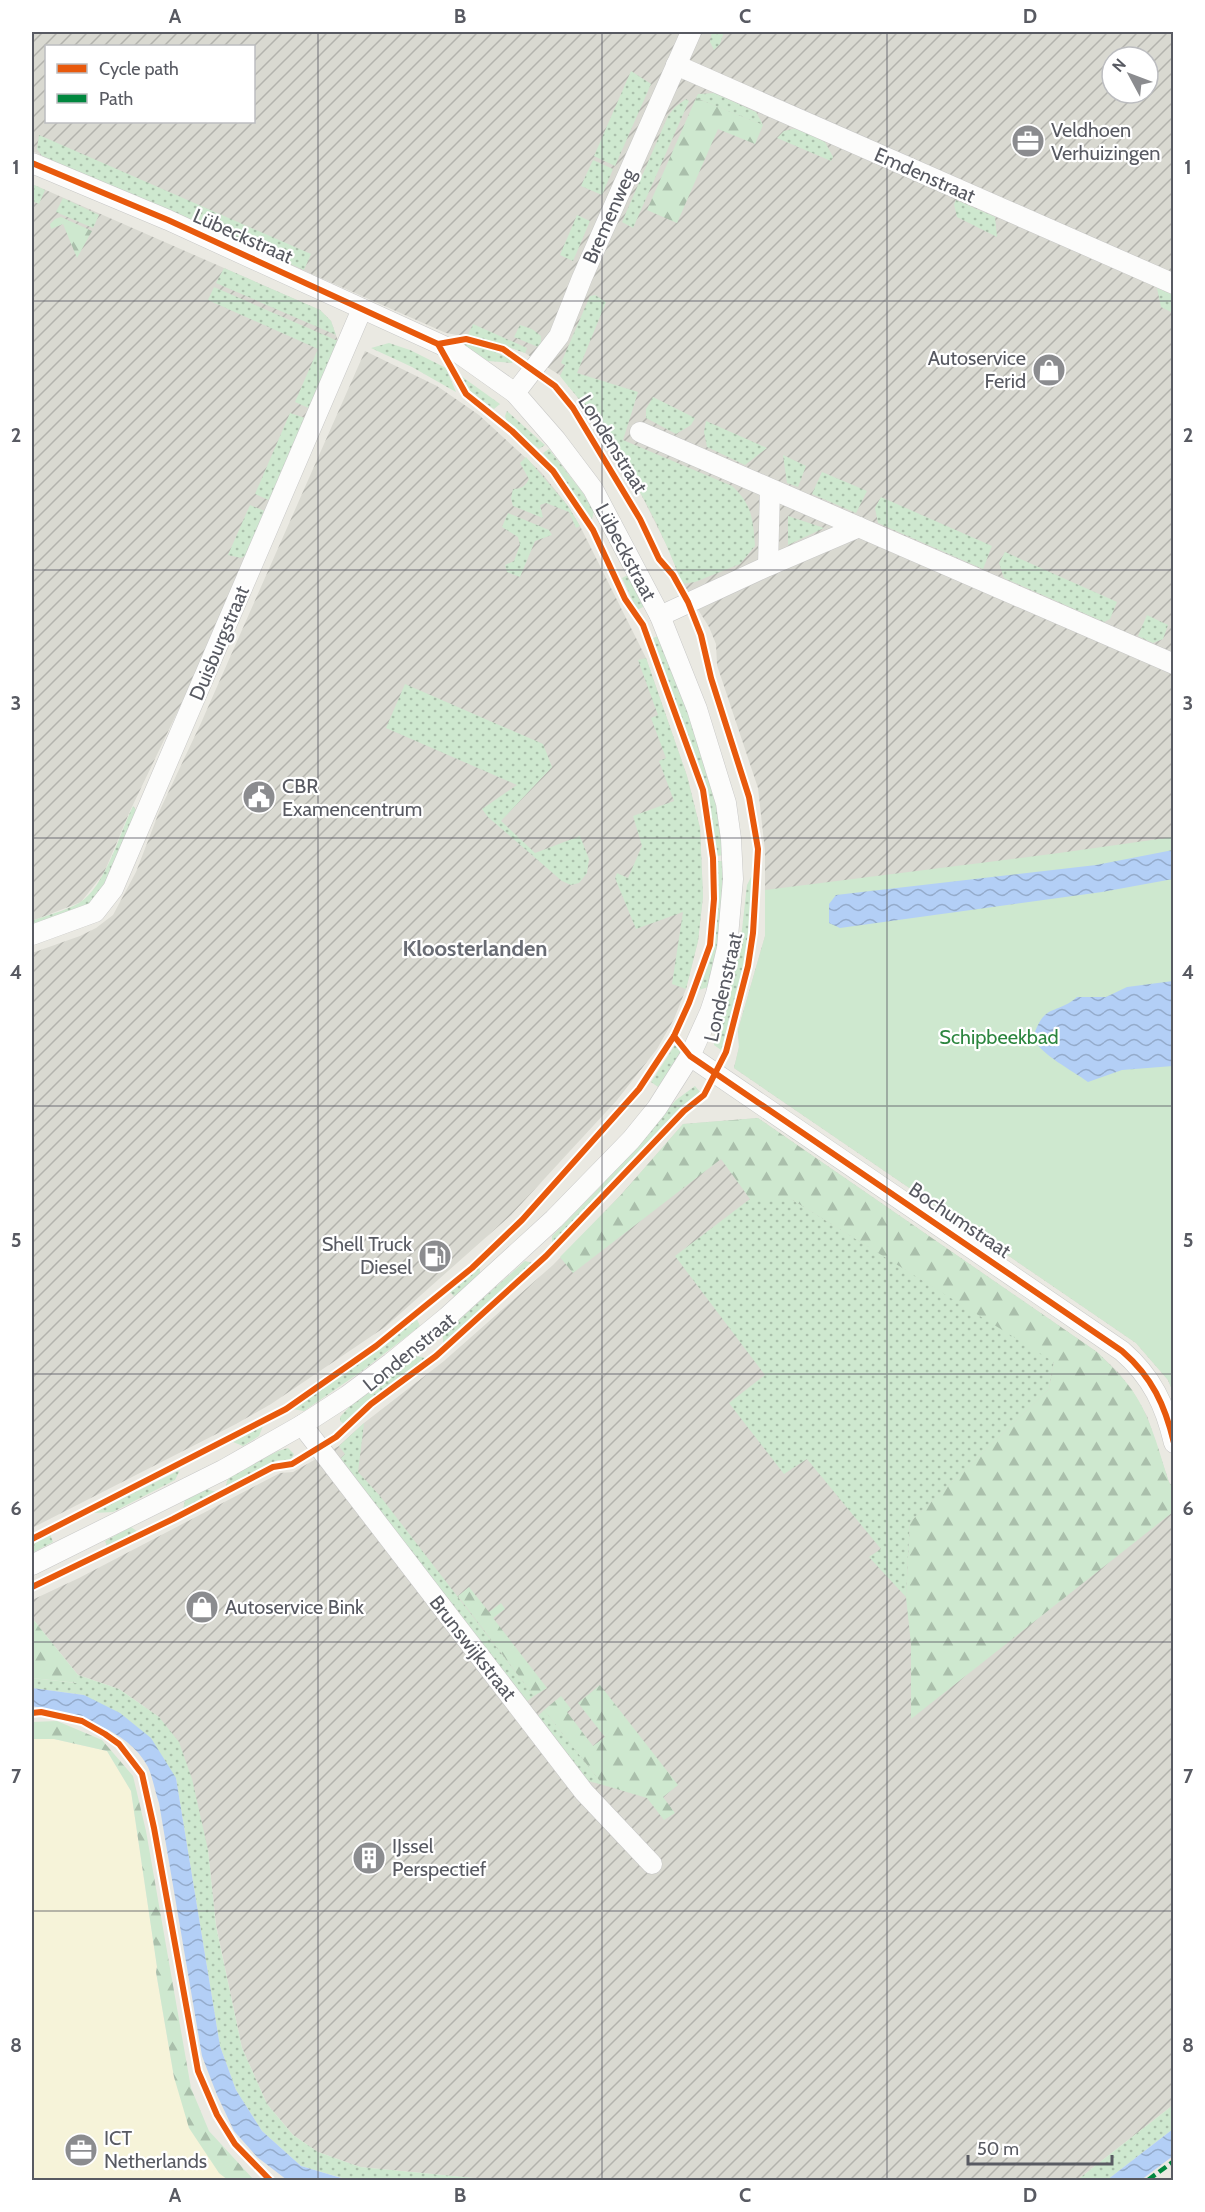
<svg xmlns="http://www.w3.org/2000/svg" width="1205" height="2212" viewBox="0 0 1205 2212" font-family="Cabin,sans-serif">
	<defs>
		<pattern id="industrial-furrows" width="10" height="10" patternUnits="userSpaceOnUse" patternTransform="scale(1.5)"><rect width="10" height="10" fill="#d9d9d1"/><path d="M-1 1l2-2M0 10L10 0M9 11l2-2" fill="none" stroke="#b3b3ad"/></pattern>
		<pattern id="grass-dots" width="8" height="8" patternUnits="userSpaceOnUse" patternTransform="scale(1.5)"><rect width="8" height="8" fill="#cee8cf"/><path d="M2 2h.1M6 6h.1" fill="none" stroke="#aabfab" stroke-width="1.8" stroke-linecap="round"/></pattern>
		<pattern id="forest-firs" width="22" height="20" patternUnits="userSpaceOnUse" patternTransform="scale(1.5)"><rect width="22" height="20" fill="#cee8cf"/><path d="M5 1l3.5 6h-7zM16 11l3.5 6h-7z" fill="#aabfab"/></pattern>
		<pattern id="water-waves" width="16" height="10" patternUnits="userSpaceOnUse" patternTransform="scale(1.5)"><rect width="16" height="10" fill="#b3cff6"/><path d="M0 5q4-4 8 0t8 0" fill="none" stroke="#94abcb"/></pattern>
	</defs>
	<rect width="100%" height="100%" fill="#eae9e2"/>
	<path fill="#f6f3d9" d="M32,1739H54L107,1751L131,1791L157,1967L156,1972L174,2077L219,2173L228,2180H32Z"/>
	<g fill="url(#industrial-furrows)" fill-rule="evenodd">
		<path d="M32,32H1173V1392L1168,1380L1136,1343L734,1068L739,1047L738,1030L765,936V851L758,788L717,665L716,644L709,627L682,584L669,550L638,488L599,425L561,376L525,353L495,342L446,333L32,151ZM46,46H254V122H46ZM1112,57H1148V93H1112Z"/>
		<path d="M32,184L320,310L331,321L338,341L198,669L130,811L104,873L81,902L32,921Z"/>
		<path d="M365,351L437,386L479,415L541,472L568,506L580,526L646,658L687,776L700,828L703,896L698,941L686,989L674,1019L657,1049L617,1100L511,1215L385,1327L271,1404L236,1424L32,1528V953L80,936L96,928L113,915L136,872L159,812L201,723Z"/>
		<path d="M758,1118L1097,1352L1118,1372L1133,1392L1147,1416L1169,1482L1174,1489L1173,2105L1077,2180H494L360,2167L318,2152L293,2135L267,2104L242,2048L216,1925L208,1850L159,1717L119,1689L78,1675L32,1618V1600L79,1578L280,1473L293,1472L339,1446L364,1423L444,1361L553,1265L620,1196L683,1124Z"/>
	</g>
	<g fill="url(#grass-dots)">
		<path d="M712,32H724L720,44L714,50L710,42Z"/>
		<path d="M631,71L651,84L615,166L594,156Z"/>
		<path d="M715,93L756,112L763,125L696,98L698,94Z"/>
		<path d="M686,99L689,101L633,228L622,222L668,116L675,107Z"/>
		<path d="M797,128L825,142L833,157L831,161L777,138L784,131Z"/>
		<path d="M39,135L311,254L304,270L42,156L37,149Z"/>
		<path d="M593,160L613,169L602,195L581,186Z"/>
		<path d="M32,184L45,190L39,204L32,201Z"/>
		<path d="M63,198L99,215L93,228L56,212Z"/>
		<path d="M956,200L995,217L997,237L957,217L954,204Z"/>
		<path d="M577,215L590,221L573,261L560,255Z"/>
		<path d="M224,268L320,310L331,321L336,335L216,283Z"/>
		<path d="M214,287L338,341L313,410L295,402L318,349L208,300Z"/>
		<path d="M1157,288L1173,295V313L1161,307Z"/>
		<path d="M595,295L606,302L577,373L638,392L623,440L732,486C752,504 753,519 755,546L740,564L695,582L682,584C662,528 633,476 600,427C589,409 573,393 560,376L565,365L561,363L590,296Z"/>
		<path d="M473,324L527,348L525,353L495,342L467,337Z"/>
		<path d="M520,325L532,329L541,336V344L538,347L514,337Z"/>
		<path d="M389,343L410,350L446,368L456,392L412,367L371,348Z"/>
		<path d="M460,343C478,343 498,352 513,361L512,363L488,361Z"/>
		<path d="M461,376L500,404L494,409L464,388Z"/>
		<path d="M653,397L695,418L691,425L676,434L646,418V409Z"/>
		<path d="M507,411L545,445L539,449L507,423L505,416Z"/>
		<path d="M290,413L308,419L273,502L255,494Z"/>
		<path d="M706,421L767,448L745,465L707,447L704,432Z"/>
		<path d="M549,449L583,493L594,511L592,519L543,453Z"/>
		<path d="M783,455L806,466L798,487L787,483Z"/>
		<path d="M526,457L568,506L580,526L576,528L569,512L546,503L540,505L543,518L513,506L511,498L513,489C522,489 525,486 529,479L520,463Z"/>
		<path d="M822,472L867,491L856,513L812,494Z"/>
		<path d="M881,497L992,546L983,569L878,523L875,508Z"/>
		<path d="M250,505L267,512L250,553L241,558L228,555Z"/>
		<path d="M508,513L549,530L552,535L535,541L520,577L507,572L505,565L514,561L520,545L518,537L502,527Z"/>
		<path d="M788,516L824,528L788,545Z"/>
		<path d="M1005,552L1117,602L1110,619L1104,622L1004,578L999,563Z"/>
		<path d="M630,574L645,606L637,610L622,578Z"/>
		<path d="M1147,615L1168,625L1163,639L1153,643L1138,636Z"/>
		<path d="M660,635L674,666L715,791L725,855L716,856C709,780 679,710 651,639Z"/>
		<path d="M646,658L687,776L700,828L703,896L698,941L686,989L672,984L683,912L636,929L615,878L617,873L628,878L642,846L633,816L674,801L659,761L666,758L651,718L658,715L638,660Z"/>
		<path d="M405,684L543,744L552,767L501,821L535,853L580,836L589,859L587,873L579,883L571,885L562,881L488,817L482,809L517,785L386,728Z"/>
		<path d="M133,806L137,811L101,892L89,905L32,928V921C47,915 65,911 79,903C105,888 120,832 133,806Z"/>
		<path d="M716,861H724L719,949L708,987L699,990L714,937L718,893Z"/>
		<path d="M753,873L751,938L735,1002L728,1022L726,1046L721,1050L714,1045L715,1032L740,947L747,885Z"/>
		<path d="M675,1045L683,1050L658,1087L651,1082Z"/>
		<path d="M695,1086L700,1092L697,1097L676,1112L621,1175L552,1246V1236L600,1187L676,1100Z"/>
		<path d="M750,1199H791L1054,1361L1049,1389L910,1522L906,1597L869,1557L881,1549L807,1459L784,1474L729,1403L765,1375L675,1256Z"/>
		<path d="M525,1261L533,1263L443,1344V1334Z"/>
		<path d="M480,1263V1273L459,1294L454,1296L449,1291Z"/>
		<path d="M416,1317L420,1326L362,1371L304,1411L292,1409L364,1360Z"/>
		<path d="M416,1356L426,1358L355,1412L345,1425L340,1421V1417L350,1406Z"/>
		<path d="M364,1423L358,1472L380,1496L534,1696L526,1702L339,1460L345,1454L339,1446Z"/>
		<path d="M263,1426L259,1436L243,1446L233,1442Z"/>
		<path d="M288,1448L294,1454L291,1460H278L226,1486L227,1481L231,1476L278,1451Z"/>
		<path d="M180,1470L175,1480L113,1512L93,1513Z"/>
		<path d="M207,1489L216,1492L183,1509L185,1500Z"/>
		<path d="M131,1527L138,1532L107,1546L105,1541Z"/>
		<path d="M50,1534L53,1542L32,1553V1544Z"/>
		<path d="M78,1675L119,1689L159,1717L179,1742L192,1779L208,1850L216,1926L242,2048L267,2104L293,2135L318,2152L360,2167L494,2180H349L301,2166L262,2131L236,2090L220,2046L176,1778L84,1695L32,1688V1678L76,1683Z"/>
		<path d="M544,1710L603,1785L588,1781L537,1717Z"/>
		<path d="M1173,2105V2129L1107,2180H1077Z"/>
	</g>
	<g fill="url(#forest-firs)">
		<path d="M696,98L763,125L755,144L718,129L677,223L647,210Z"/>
		<path d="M61,217L92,231L77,258L63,224L51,229L50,224L55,219Z"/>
		<path d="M758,1118L1097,1352C1109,1364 1122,1376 1132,1390C1151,1417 1159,1452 1169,1482L1173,1489V1512L911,1719V1644L906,1597L910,1522L1049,1389L1054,1362L791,1199H750L721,1159L573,1273L560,1257L620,1196L683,1124Z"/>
		<path d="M469,1587L489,1612L501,1603L505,1609L493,1618L547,1688L534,1696L458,1596Z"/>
		<path d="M32,1618L78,1675L77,1683L32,1678Z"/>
		<path d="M600,1685L678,1785L663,1797L675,1813L664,1820L647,1798L603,1785L544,1710L561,1696L571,1709L567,1712L593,1746L605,1737L578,1703Z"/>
		<path d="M57,1721L102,1740L133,1776L146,1831L191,2088L209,2131L254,2180H228L219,2173L189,2128L174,2077L156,1972L157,1967L131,1791L107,1751L54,1739H32V1722Z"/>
	</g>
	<path fill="#cee8cf" d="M1173,837V1392L1168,1380L1136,1343L734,1068L739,1047L738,1030L765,936V890L1059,853Z"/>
	<g fill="url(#water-waves)">
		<path d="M1173,850V879L1102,892L840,928L829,923V904L836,895L1096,865Z"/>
		<path d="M1173,981V1066L1122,1070L1088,1082C1072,1070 1041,1055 1033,1038C1044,1002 1055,1016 1077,997H1106L1127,987Z"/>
		<path d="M32,1688L84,1695L120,1713L151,1738L176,1778L220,2046L236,2090L262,2131L301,2166L348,2180H287L257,2157L234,2131L217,2095L202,2056L159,1803C155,1792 153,1778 148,1767C128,1728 71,1713 32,1706Z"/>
		<path d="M1173,2129V2156L1141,2180H1107Z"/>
	</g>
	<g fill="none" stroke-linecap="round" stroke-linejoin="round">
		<g stroke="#c8c8c7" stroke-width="21">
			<g id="street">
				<path d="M676,65L1174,284"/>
				<path d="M32,163L168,220L457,352L515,393L556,440L593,489L660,616L697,709L726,803L731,839L733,879L727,948L716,994L710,1012L690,1056L657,1108L631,1140L554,1219L447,1317L391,1363L347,1396L302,1425L223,1470L32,1565"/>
				<path d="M515,393L559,336L582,278L691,32"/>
				<path d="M640,432L1174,664"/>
				<path d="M768,566L770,489"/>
				<path d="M660,616L768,566L859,527"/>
				<path d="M32,935L95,912L113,889L362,309"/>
				<path d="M690,1056L1122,1351C1152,1377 1165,1405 1174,1443"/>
				<path d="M302,1425L584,1792L652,1864"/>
			</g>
		</g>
		<use href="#street" stroke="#fcfcfb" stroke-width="20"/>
		<path stroke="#00873e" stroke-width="4.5" stroke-dasharray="9 4.5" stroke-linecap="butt" d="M1148,2180L1174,2161"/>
		<g stroke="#fff" stroke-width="10">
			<g id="cycleway">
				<path d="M32,163L168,220L438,344"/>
				<path d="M674,1036L690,1056L1122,1351C1152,1377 1165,1405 1174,1443"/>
				<path d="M32,1539L286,1409L376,1346L472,1268L522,1220L639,1089L674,1036L689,1003L710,945L714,899L713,858L703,790L643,625L625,599L593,530L553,471L512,431L466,394L438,344L466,339L503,349L555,386L573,408L640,519L659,559L673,575L688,602L701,635L711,678L749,797L758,849L753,933L748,966L726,1052L704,1095L684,1111L546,1256L436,1356L371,1404L336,1437L292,1464L273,1467L173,1519L32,1587"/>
				<path d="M32,1713L41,1712L82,1721L105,1734L119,1744L142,1774L154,1828L198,2071L217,2115L235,2144L270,2180"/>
			</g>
		</g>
		<use href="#cycleway" stroke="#e8590c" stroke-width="6"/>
	</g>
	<path fill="none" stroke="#585a62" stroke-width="1.5" stroke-opacity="0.55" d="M318,32V2180M602,32V2180M887,32V2180M32,301H1174M32,570H1174M32,838H1174M32,1106H1174M32,1374H1174M32,1642H1174M32,1911H1174"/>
	<defs>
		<g id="office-disc" transform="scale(1.725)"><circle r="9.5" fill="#8b8c8f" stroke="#fff"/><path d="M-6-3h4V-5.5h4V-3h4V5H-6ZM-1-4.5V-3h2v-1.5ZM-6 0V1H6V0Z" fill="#fff"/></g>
		<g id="shop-disc" transform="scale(1.725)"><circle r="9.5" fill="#8b8c8f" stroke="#fff"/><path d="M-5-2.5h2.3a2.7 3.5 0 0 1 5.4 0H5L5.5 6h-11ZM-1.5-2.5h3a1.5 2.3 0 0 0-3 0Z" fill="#fff"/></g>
		<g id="civic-disc" transform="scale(1.725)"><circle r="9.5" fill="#8b8c8f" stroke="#fff"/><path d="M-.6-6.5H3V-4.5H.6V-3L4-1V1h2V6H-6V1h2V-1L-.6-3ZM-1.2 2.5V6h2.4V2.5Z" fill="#fff"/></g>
		<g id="fuel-disc" transform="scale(1.725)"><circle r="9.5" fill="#8b8c8f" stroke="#fff"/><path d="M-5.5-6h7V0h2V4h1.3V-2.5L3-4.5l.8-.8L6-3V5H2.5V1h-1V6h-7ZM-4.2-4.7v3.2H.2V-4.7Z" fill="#fff"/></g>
		<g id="building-disc" transform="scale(1.725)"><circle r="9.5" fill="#8b8c8f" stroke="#fff"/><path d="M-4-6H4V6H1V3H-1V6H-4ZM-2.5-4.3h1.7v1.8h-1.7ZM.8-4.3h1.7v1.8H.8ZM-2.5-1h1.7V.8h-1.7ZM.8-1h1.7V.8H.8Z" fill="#fff"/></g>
	</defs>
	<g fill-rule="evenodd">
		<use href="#office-disc" x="1028" y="141"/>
		<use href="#shop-disc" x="1049" y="370"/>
		<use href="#civic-disc" x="259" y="797"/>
		<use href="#fuel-disc" x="435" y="1256"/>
		<use href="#shop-disc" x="202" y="1607"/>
		<use href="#building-disc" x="369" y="1858"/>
		<use href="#office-disc" x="81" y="2150"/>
	</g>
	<g text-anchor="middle" stroke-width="4.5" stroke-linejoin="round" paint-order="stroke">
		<g font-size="20" fill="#585a62" stroke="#fff" text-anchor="start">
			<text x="1051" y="137">Veldhoen<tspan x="1051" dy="23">Verhuizingen</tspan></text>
			<text x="1026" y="365" text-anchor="end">Autoservice<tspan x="1026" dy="23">Ferid</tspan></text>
			<text x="282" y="793">CBR<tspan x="282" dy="23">Examencentrum</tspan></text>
			<text x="412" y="1251" text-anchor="end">Shell Truck<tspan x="412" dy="23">Diesel</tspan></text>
			<text x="225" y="1614">Autoservice Bink</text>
			<text x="392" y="1853">IJssel<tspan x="392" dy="23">Perspectief</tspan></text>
			<text x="104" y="2145">ICT<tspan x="104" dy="23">Netherlands</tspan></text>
		</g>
		<g font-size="20" fill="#585a62" stroke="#fff">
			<text transform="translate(925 175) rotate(24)" y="7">Emdenstraat</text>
			<text transform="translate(609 216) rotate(-66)" y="7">Bremenweg</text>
			<text transform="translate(243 236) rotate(24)" y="7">Lübeckstraat</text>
			<text transform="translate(613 444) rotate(58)" y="7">Londenstraat</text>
			<text transform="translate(626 552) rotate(62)" y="7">Lübeckstraat</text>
			<text transform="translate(219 643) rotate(-67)" y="7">Duisburgstraat</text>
			<text transform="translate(723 987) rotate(-77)" y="7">Londenstraat</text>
			<text transform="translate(960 1220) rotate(34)" y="7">Bochumstraat</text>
			<text transform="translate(409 1352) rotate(-39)" y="7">Londenstraat</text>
			<text transform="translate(473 1648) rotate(52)" y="7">Brunswijkstraat</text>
		</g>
		<g font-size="20" fill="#2c863f" stroke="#fff">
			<text x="999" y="1044">Schipbeekbad</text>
		</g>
		<g font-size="22" font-weight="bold" fill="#696c74" stroke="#fff">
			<text x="475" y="956">Kloosterlanden</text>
		</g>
	</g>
	<rect width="1205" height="2212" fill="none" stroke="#ffffff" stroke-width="66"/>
	<rect x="45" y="45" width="210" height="78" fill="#ffffff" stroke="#bcbdc0" stroke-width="1.5"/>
	<rect x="57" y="64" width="30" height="9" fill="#e8590c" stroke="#bcbdc0" stroke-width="1.5"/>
	<text x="99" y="75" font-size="18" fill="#585a62">Cycle path</text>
	<rect x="57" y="94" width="30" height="9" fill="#00873e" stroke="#bcbdc0" stroke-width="1.5"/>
	<text x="99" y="105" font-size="18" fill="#585a62">Path</text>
	<g transform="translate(1130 75) rotate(311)"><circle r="28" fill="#ffffff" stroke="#bcbdc0" stroke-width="1.5"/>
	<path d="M0-4.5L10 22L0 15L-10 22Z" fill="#8b8c8f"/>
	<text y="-9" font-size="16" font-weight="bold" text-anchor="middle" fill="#585a62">N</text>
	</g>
	<path d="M968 2155v9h144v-9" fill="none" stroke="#585a62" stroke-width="3"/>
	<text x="977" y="2155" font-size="18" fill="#585a62" stroke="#ffffff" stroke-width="4.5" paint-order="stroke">50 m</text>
	<rect x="33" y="33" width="1139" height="2146" fill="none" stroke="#585a62" stroke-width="2"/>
	<g font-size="20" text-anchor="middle" font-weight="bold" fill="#585a62">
		<text x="175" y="23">A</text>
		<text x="460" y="23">B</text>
		<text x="745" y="23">C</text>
		<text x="1030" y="23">D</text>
		<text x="16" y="174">1</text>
		<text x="1188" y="174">1</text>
		<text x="16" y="442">2</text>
		<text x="1188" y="442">2</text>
		<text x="16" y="710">3</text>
		<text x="1188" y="710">3</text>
		<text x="16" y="979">4</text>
		<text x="1188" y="979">4</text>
		<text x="16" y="1247">5</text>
		<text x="1188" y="1247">5</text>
		<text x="16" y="1515">6</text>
		<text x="1188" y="1515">6</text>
		<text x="16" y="1783">7</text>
		<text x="1188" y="1783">7</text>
		<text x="16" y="2052">8</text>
		<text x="1188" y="2052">8</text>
		<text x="175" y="2202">A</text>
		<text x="460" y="2202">B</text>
		<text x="745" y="2202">C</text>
		<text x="1030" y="2202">D</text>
	</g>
</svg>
